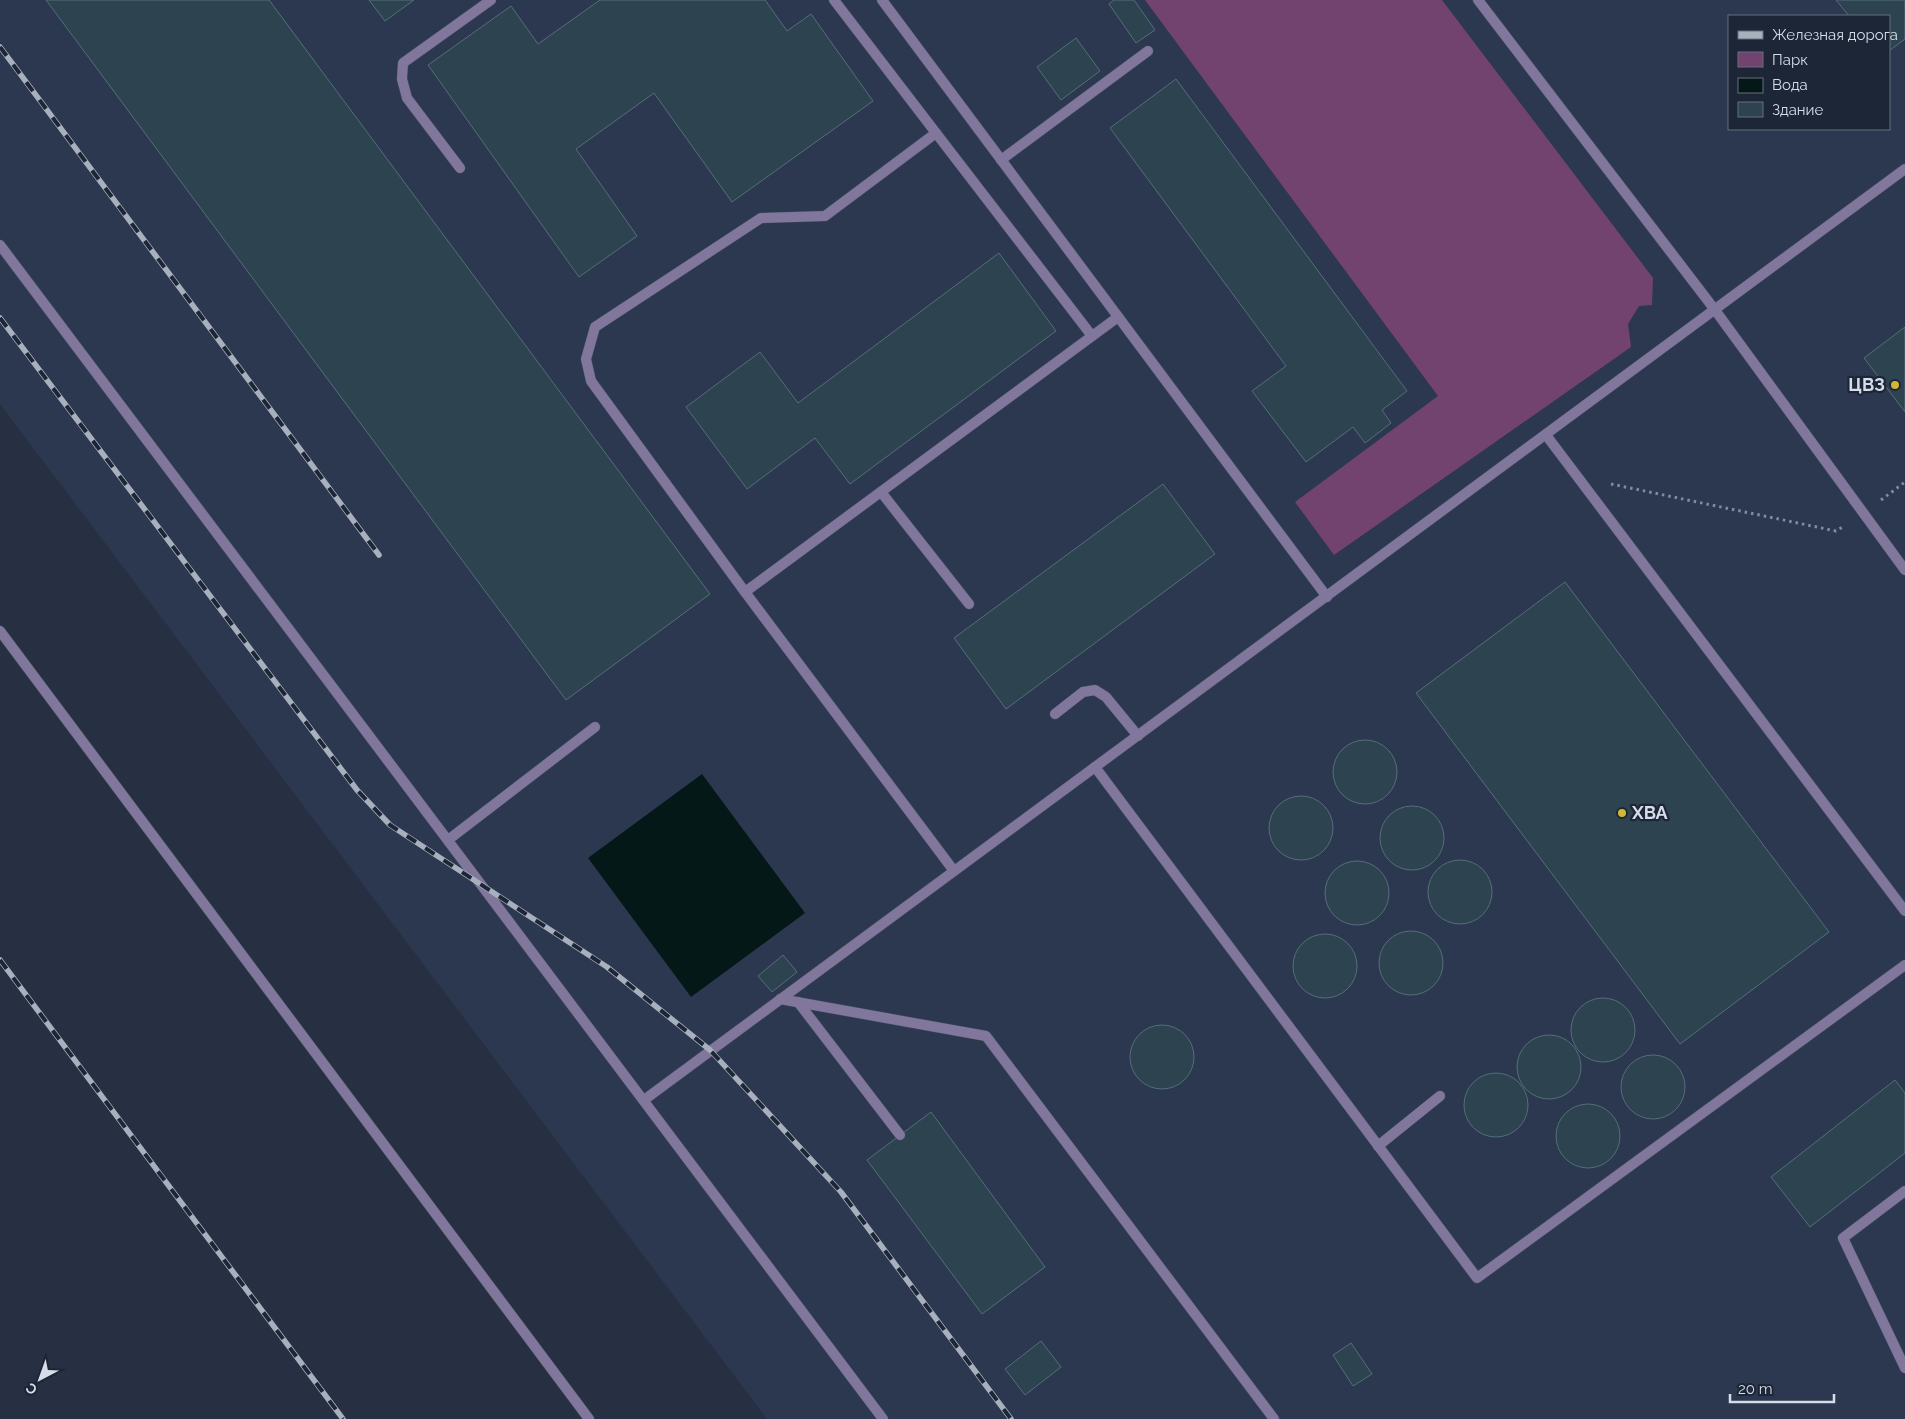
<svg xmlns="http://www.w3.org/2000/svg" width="1905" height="1419" viewBox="0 0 1905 1419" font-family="Raleway,sans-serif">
	<rect width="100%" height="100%" fill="#273042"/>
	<path fill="#2c3850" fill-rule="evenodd" d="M0,0H1905V1419H767L0,404ZM1729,16H1889V129H1729Z"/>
	<path fill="#73436f" d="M1145,0H1442L1653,278L1652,305L1639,306L1628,324L1631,347L1334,555L1295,502L1438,396Z"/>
	<path fill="#051818" d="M702,774L805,913L691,997L588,858Z"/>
	<g fill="#2d4450" stroke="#556e7a">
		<path d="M46,0H269L710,594L566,700Z"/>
		<path d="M369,0H414L385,21Z"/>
		<path d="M600,0H765L787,31L811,14L873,101L732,202L654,93L576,149L637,236L579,277L428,65L511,6L538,44Z"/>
		<path d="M1114,0H1134L1155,30L1136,43L1109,4Z"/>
		<path d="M1836,0H1905V39L1889,51V16H1849Z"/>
		<path d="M1076,38L1100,71L1061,100L1037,67Z"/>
		<path d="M1176,79L1407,391L1382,410L1391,423L1365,443L1353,427L1306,462L1252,391L1286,366L1110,128Z"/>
		<path d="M999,253L1056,331L850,484L815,438L747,489L686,407L760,352L798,403Z"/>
		<path d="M1905,327V412L1864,358Z"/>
		<path d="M1163,484L1215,554L1006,709L954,638Z"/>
		<path d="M1565,582L1829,932L1680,1044L1416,693Z"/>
		<circle cx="1365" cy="772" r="32"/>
		<circle cx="1301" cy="828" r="32"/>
		<circle cx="1412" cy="838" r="32"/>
		<circle cx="1460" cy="892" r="32"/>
		<circle cx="1357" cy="893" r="32"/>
		<circle cx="1411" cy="963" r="32"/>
		<circle cx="1325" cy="966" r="32"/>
		<path d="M783,955L797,972L772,992L758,976Z"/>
		<circle cx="1603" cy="1030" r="32"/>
		<circle cx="1162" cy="1057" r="32"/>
		<circle cx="1549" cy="1067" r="32"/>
		<circle cx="1653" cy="1087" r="32"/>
		<circle cx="1496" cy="1105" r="32"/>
		<path d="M1895,1080L1905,1093V1153L1810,1227L1771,1177Z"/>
		<circle cx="1588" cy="1136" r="32"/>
		<path d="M931,1112L1045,1267L982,1314L867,1160Z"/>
		<path d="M1041,1341L1061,1367L1025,1395L1005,1369Z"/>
		<path d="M1351,1343L1372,1374L1353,1386L1333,1355Z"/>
	</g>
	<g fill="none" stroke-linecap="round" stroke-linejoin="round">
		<g stroke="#434c5d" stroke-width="11">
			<g id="lane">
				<path d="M834,0L936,133"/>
				<path d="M882,0L1327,597"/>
				<path d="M1478,0L1715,310L1905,570"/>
				<path d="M1001,160L1148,51"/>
				<path d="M460,168L407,98L402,79L403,63L491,0"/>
				<path d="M0,245L883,1419"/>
				<path d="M1546,435L1905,911"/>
				<path d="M881,492L969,604"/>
				<path d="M745,592L591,381L586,359L595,327L761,218L825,216L936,133L1092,336"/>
				<path d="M0,631L589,1419"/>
				<path d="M1055,714L1083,692L1095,690L1106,697L1138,736"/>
				<path d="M1095,767L1477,1278L1905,965"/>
				<path d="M448,840L595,727"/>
				<path d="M954,871L745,592L1118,317"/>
				<path d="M780,999L986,1036L1274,1419"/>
				<path d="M798,1002L900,1135"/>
				<path d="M644,1100L1905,169"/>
				<path d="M1378,1146L1440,1096"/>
				<path d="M1905,1191L1843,1238L1905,1368"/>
			</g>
		</g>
		<g stroke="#848b9a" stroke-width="3" stroke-dasharray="2.5 4" stroke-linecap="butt">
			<path d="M1611,484L1836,531L1844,526"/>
			<path d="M1881,500L1905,482"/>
		</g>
		<use href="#lane" stroke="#81779c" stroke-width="10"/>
		<g stroke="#a8afbd" stroke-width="5.5">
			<g id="rail">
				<path d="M0,47L379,555"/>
				<path d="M0,318L357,790L390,825L607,967L710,1050L841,1192L1011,1419"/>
				<path d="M0,960L343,1419"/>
			</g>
		</g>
		<use href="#rail" stroke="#1d2637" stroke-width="4" stroke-dasharray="11" stroke-linecap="butt"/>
	</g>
	<g fill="#d2b736" stroke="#1d2637" stroke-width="2">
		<circle cx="1895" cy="385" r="5"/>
		<circle cx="1622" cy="813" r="5"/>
	</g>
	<g text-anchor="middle" stroke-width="4.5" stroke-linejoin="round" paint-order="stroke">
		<g font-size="18" font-weight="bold" fill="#d6dce8" stroke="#1d2637" text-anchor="end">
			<text x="1885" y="391">ЦВЗ</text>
			<text x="1632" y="819" text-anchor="start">ХВА</text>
		</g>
	</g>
	<rect x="1728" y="15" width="162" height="115" fill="#1d2637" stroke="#676f7e"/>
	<rect x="1738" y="31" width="25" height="8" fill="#a8afbd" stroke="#676f7e"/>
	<text x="1772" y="40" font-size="15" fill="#d6dce8">Железная дорога</text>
	<rect x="1738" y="52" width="25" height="15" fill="#73436f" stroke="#676f7e"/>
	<text x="1772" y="65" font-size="15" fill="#d6dce8">Парк</text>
	<rect x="1738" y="78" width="25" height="15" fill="#051818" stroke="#676f7e"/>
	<text x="1772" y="90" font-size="15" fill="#d6dce8">Вода</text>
	<rect x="1738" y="102" width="25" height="15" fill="#2d4450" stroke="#676f7e"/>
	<text x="1772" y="115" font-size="15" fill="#d6dce8">Здание</text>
	<g transform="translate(40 1379) rotate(221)" stroke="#1d2637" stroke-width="4" paint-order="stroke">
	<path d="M0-4L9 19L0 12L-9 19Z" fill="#d6dce8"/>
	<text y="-8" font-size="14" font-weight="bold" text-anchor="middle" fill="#d6dce8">С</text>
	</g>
	<path d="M1730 1394v8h104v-8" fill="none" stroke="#d6dce8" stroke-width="2.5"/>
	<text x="1738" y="1394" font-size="15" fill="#d6dce8" stroke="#1d2637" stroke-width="4" paint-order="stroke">20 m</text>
</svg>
